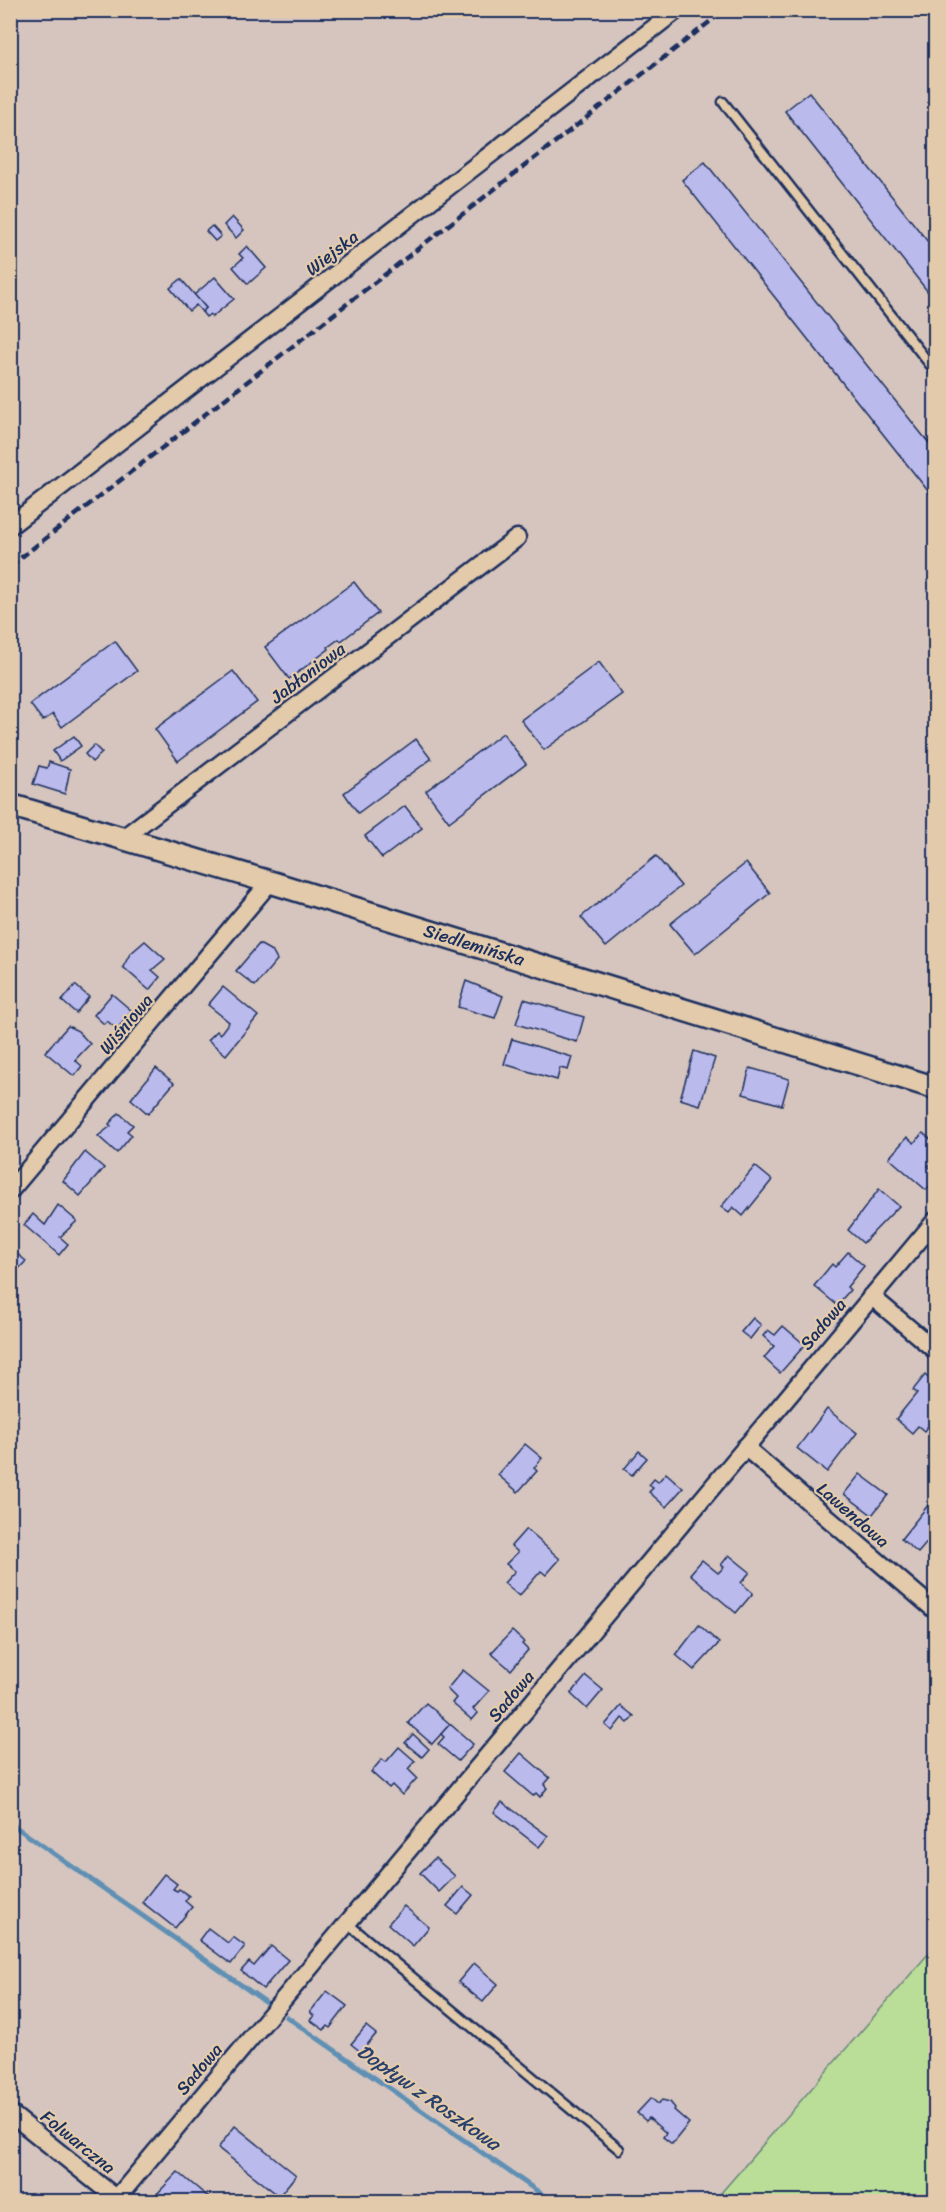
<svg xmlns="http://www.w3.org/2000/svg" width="946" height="2212" viewBox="0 0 946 2212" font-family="Sriracha,sans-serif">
	<rect width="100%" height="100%" fill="#d6c5be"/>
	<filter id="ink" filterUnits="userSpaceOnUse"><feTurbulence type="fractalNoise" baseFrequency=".0167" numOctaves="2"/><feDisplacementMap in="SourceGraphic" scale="12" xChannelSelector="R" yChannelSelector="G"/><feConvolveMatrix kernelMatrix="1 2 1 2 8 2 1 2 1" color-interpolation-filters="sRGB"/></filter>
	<g filter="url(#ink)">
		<path fill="#bade98" stroke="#6a867b" stroke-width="1.5" d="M935,1946V2201H714Z"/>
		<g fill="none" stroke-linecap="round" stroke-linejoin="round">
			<g stroke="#5f90b4" stroke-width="5">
				<path d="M10,1823L267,2003"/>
				<path d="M287,2017L553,2202"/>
			</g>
		</g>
		<g fill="#bbbaec" stroke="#1b2f5e" stroke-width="1.5">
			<path d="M809,92L936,252V302L785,111Z"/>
			<path d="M705,162L936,452V501L682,180Z"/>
			<path d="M232,217L244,230L236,238L224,225Z"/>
			<path d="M212,226L221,236L215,241L206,231Z"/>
			<path d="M247,246L266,268L248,284L233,267L243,258L239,254Z"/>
			<path d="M215,277L234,299L212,317L210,314L206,317L202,312L206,308L194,295Z"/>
			<path d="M181,279L206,308L202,312L196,305L189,311L170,288Z"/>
			<path d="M354,582L378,613L341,641L339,639L328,647L329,649L289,679L265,647Z"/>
			<path d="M115,641L137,671L62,727L53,714L43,721L30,704Z"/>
			<path d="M599,662L622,694L544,750L521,720Z"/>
			<path d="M233,671L257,702L178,761L155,729Z"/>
			<path d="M503,733L526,764L449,822L426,791Z"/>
			<path d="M74,736L81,746L60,761L53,751Z"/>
			<path d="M416,739L431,759L358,813L344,793Z"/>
			<path d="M94,745L102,753L92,762L85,754Z"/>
			<path d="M49,762L70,769L65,794L33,784L39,766L47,768Z"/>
			<path d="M405,806L422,828L382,858L365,836Z"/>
			<path d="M656,856L681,886L606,947L581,917Z"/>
			<path d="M746,863L770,893L695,954L670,924Z"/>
			<path d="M145,941L165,959L152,970L160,977L149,990L123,967L130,954Z"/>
			<path d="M259,944L272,951L277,960L255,986L236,971Z"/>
			<path d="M466,981L503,996L495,1018L458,1007Z"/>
			<path d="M75,985L89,997L76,1013L62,1001Z"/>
			<path d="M223,987L258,1016L226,1055L208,1040L217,1031L220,1034L229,1022L208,1005Z"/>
			<path d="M112,994L132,1011L117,1029L107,1021L104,1024L94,1015Z"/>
			<path d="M524,999L584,1017L577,1042L516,1024Z"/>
			<path d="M68,1026L78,1031L90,1044L75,1060L82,1066L74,1076L45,1052Z"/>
			<path d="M512,1039L572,1057L568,1070L560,1068L557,1080L504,1064Z"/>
			<path d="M694,1051L715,1058L700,1105L680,1099Z"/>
			<path d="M156,1068L174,1083L148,1114L131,1099Z"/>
			<path d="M750,1068L789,1079L782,1105L743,1094Z"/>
			<path d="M119,1113L133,1125L127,1131L132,1135L117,1153L98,1136L111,1126L109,1124Z"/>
			<path d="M923,1133L936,1144V1160L928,1166L936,1173V1179L926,1190L889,1158L907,1137L914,1143Z"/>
			<path d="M85,1152L104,1168L80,1196L63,1181Z"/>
			<path d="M755,1166L772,1180L743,1216L733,1207L729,1213L721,1207Z"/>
			<path d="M879,1189L899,1206L863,1243L848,1230Z"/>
			<path d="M58,1205L77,1221L60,1237L68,1244L59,1255L24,1225L33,1214L45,1225Z"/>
			<path d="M10,1248L26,1261L10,1278Z"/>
			<path d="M848,1252L864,1266L847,1287L850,1290L837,1305L814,1286L832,1264L835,1267Z"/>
			<path d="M936,1271V1287L928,1280Z"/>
			<path d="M753,1318L761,1325L750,1339L741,1332Z"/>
			<path d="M783,1326L805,1345L780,1373L764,1358L774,1346L763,1336L768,1330L775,1335Z"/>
			<path d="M925,1375L936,1385V1390L930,1397L936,1402V1417L924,1431L918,1426L912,1433L896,1419L917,1393L913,1390Z"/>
			<path d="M827,1409L857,1433L827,1472L797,1448Z"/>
			<path d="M525,1444L542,1458L534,1468L537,1471L518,1492L498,1475Z"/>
			<path d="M639,1451L647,1458L632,1475L624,1469Z"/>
			<path d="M666,1473L683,1488L666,1507L649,1492L653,1488L649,1485L654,1479L658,1482Z"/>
			<path d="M860,1474L888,1495L872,1515L844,1494Z"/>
			<path d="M933,1499L936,1532L918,1553L901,1539Z"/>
			<path d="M526,1529L560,1559L546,1575L541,1571L519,1596L504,1583L515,1571L506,1564L518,1552L511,1546Z"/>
			<path d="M729,1555L750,1572L741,1583L753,1593L736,1613L690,1574L702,1560L718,1573L724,1567L721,1565Z"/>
			<path d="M699,1625L719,1643L694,1670L676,1655Z"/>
			<path d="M512,1631L524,1642L522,1644L528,1650L511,1670L491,1653Z"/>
			<path d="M463,1670L489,1691L473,1709L478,1713L472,1720L452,1703L456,1698L447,1689Z"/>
			<path d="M586,1676L603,1690L587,1709L571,1694Z"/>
			<path d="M426,1703L450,1724L432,1744L408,1723Z"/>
			<path d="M621,1706L634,1716L628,1723L622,1718L612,1731L605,1725Z"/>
			<path d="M450,1724L473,1744L458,1761L438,1744L444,1737L441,1734Z"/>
			<path d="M413,1734L429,1749L422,1757L405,1743Z"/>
			<path d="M399,1747L415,1761L408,1769L417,1778L402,1795L392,1785L389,1788L371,1772L382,1759L386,1762Z"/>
			<path d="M521,1753L550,1778L544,1785L547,1788L540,1797L536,1793L533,1796L505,1772Z"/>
			<path d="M502,1802L548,1836L539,1847L494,1812Z"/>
			<path d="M435,1858L455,1876L439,1892L420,1873Z"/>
			<path d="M164,1874L177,1884L173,1889L177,1891L179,1889L189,1896L185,1901L192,1907L175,1928L142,1902Z"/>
			<path d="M463,1887L473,1895L457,1914L447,1906Z"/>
			<path d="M404,1906L429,1927L413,1946L388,1924Z"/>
			<path d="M208,1928L228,1943L233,1937L245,1946L231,1964L199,1940Z"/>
			<path d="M271,1946L288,1960L263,1989L241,1971L249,1962L254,1966Z"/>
			<path d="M474,1963L498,1984L483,2002L458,1982Z"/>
			<path d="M327,1991L347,2006L330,2028L327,2026L324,2030L310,2020L314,2016L310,2012Z"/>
			<path d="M366,2026L376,2034L361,2052L351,2044Z"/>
			<path d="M651,2098L658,2104L662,2100L670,2102L675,2108L674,2110L689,2123L672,2144L663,2137L666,2133L649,2118L646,2121L637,2113Z"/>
			<path d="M235,2126L296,2175L279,2196L218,2148Z"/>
			<path d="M178,2172L213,2201L164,2202L156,2195Z"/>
		</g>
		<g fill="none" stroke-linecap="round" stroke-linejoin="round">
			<g stroke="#1b2f5e" stroke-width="13">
				<g id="service">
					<path d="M723,102L936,372"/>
					<path d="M347,1923L619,2149"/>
				</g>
			</g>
			<g stroke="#1b2f5e" stroke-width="21">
				<g id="minor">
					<path d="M10,526L677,10"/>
					<path d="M123,838L517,538"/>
					<path d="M10,1191L270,882"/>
					<path d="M871,1296L936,1351"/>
					<path d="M745,1447L936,1611"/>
					<path d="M10,2113L121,2202"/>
					<path d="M117,2198L936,1220"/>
				</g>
			</g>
			<g stroke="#1b2f5e" stroke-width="26">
				<path id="tertiary" d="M10,805L270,882L936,1088"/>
			</g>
			<use href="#service" stroke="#e2caab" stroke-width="8"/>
			<use href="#minor" stroke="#e2caab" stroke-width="16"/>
			<use href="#tertiary" stroke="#e2caab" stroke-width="21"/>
			<path stroke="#1b2f5e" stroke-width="4.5" stroke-dasharray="9 4.5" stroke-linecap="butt" d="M10,566L725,10"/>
		</g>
	</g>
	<g text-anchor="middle" stroke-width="4.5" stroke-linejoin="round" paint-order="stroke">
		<g font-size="18" fill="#1b2f5e" stroke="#e2caab">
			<text transform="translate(332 253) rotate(-38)" y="6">Wiejska</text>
			<text transform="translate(308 673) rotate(-37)" y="6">Jabłoniowa</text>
			<text transform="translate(474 945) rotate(17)" y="6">Siedlemińska</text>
			<text transform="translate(126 1024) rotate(-50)" y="6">Wiśniowa</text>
			<text transform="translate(823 1324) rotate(-50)" y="6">Sadowa</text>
			<text transform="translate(853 1515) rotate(41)" y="6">Lawendowa</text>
			<text transform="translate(511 1696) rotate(-50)" y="6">Sadowa</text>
			<text transform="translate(199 2069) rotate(-50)" y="6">Sadowa</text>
			<text transform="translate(78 2142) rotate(39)" y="6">Folwarczna</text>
		</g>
		<g font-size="20" font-style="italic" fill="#263f6c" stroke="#e2caab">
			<text transform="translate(429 2097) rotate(35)" y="7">Dopływ z Roszkowa</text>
		</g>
	</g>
	<rect width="946" height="2212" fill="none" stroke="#e2caab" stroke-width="36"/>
	<rect x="18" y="18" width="910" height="2176" fill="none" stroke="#1b2f5e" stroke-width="2" filter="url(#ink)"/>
</svg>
